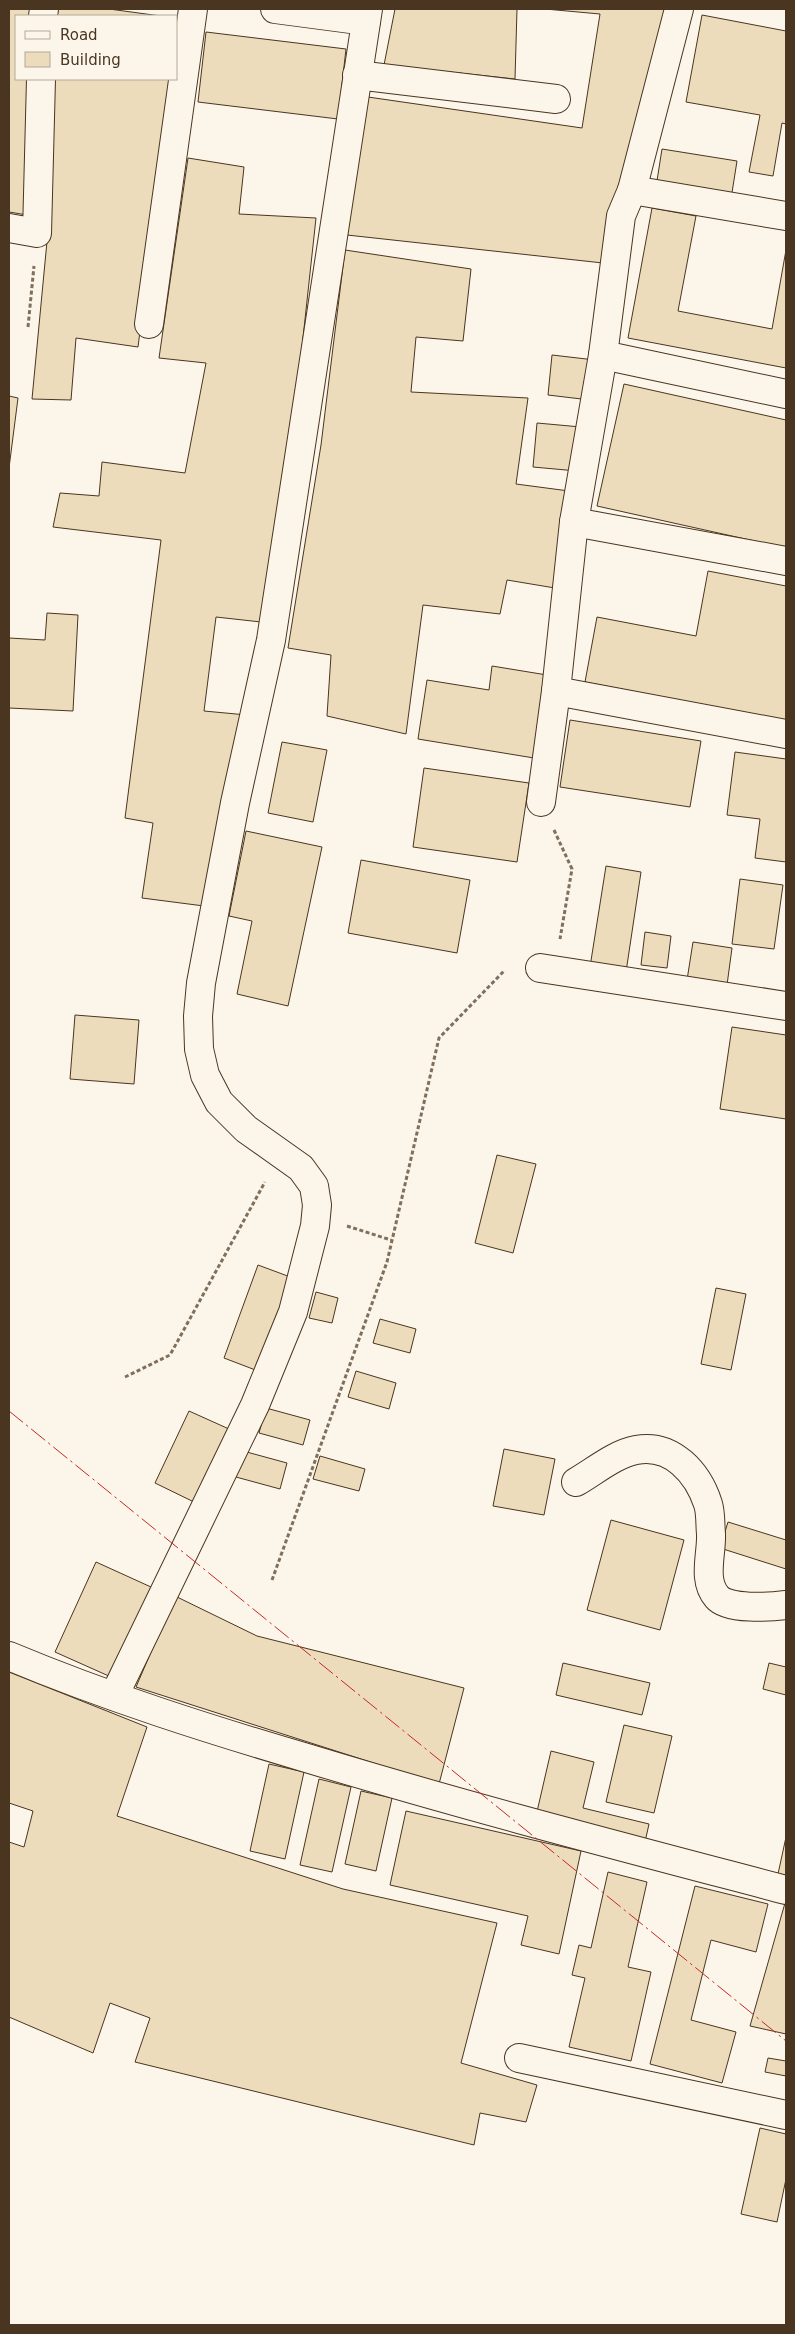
<svg xmlns="http://www.w3.org/2000/svg" width="795" height="2334" viewBox="0 0 795 2334" font-family="'DejaVu Sans',sans-serif">
	<rect width="100%" height="100%" fill="#fbf6e9"/>
	<g fill="#ecdcbc" stroke="#4a3520">
		<path d="M9,9H32V16H16V79H30L27,215L9,212Z"/>
		<path d="M55,9H109L161,16H55Z"/>
		<path d="M395,9H517L515,79L384,65Z"/>
		<path d="M545,9H669L603,263L347,235L368,97L582,128L600,14Z"/>
		<path d="M702,15L786,31V124L782,123L773,176L749,172L760,115L686,102Z"/>
		<path d="M206,32L346,49L338,119L198,102Z"/>
		<path d="M53,79H172L138,347L76,338L71,400L32,399L48,231Z"/>
		<path d="M662,149L737,161L731,199L656,187Z"/>
		<path d="M188,158L244,167L239,214L316,218L293,430L261,622L216,617L204,711L247,715L204,906L142,898L153,823L125,818L161,540L53,527L60,493L99,496L102,462L185,473L206,363L159,358Z"/>
		<path d="M652,208L696,216L678,311L772,329L786,250V368L628,338Z"/>
		<path d="M345,250L471,269L463,341L416,337L411,392L528,398L516,484L569,491L555,588L507,580L500,614L423,605L406,734L327,716L331,655L288,648L321,445Z"/>
		<path d="M552,355L595,360L590,400L548,395Z"/>
		<path d="M624,384L786,420V548L597,506Z"/>
		<path d="M9,396L18,398L9,468Z"/>
		<path d="M537,423L581,427L577,471L533,467Z"/>
		<path d="M708,571L786,586V721L585,682L597,617L696,636Z"/>
		<path d="M47,613L78,615L73,711L9,708V638L45,640Z"/>
		<path d="M492,666L547,675L534,758L418,739L427,680L489,690Z"/>
		<path d="M570,720L701,741L690,807L560,787Z"/>
		<path d="M282,742L327,750L313,822L268,813Z"/>
		<path d="M735,752L786,759V862L755,858L760,819L727,815Z"/>
		<path d="M424,768L529,783L517,862L413,847Z"/>
		<path d="M246,831L322,847L288,1006L237,994L252,921L229,916Z"/>
		<path d="M361,860L470,880L457,953L348,933Z"/>
		<path d="M606,866L641,872L626,972L590,967Z"/>
		<path d="M740,879L783,885L774,949L732,944Z"/>
		<path d="M645,932L671,936L667,968L641,965Z"/>
		<path d="M693,942L732,948L727,985L687,980Z"/>
		<path d="M75,1015L139,1020L134,1084L70,1079Z"/>
		<path d="M732,1027L786,1035V1119L720,1109Z"/>
		<path d="M497,1155L536,1164L513,1253L475,1243Z"/>
		<path d="M258,1265L293,1278L258,1371L224,1358Z"/>
		<path d="M716,1288L746,1294L731,1370L701,1364Z"/>
		<path d="M316,1292L338,1298L332,1323L309,1318Z"/>
		<path d="M380,1319L416,1329L410,1353L373,1343Z"/>
		<path d="M356,1371L396,1383L389,1409L348,1397Z"/>
		<path d="M266,1408L310,1420L303,1445L259,1433Z"/>
		<path d="M189,1411L229,1429L194,1502L155,1483Z"/>
		<path d="M504,1449L555,1459L544,1515L493,1506Z"/>
		<path d="M243,1451L287,1463L280,1489L236,1477Z"/>
		<path d="M320,1456L365,1469L359,1491L313,1479Z"/>
		<path d="M611,1520L684,1540L660,1630L587,1610Z"/>
		<path d="M728,1522L786,1540V1569L720,1548Z"/>
		<path d="M96,1562L151,1587L111,1677L55,1652Z"/>
		<path d="M175,1596L257,1636L464,1688L439,1784L136,1687Z"/>
		<path d="M563,1663L650,1683L642,1715L556,1695Z"/>
		<path d="M769,1663L786,1667V1695L763,1689Z"/>
		<path d="M9,1672L147,1727L117,1816L343,1889L497,1923L461,2063L537,2085L526,2122L480,2113L474,2145L135,2062L150,2018L110,2003L93,2053L9,2017V1842L24,1847L33,1811L9,1803Z"/>
		<path d="M624,1725L672,1736L654,1813L606,1802Z"/>
		<path d="M551,1751L594,1762L583,1808L649,1824L645,1842L536,1816Z"/>
		<path d="M269,1764L304,1772L285,1859L250,1851Z"/>
		<path d="M319,1779L351,1787L332,1872L300,1865Z"/>
		<path d="M361,1791L392,1798L376,1871L345,1864Z"/>
		<path d="M406,1811L581,1851L559,1954L521,1945L528,1916L390,1885Z"/>
		<path d="M786,1837V1876L778,1874Z"/>
		<path d="M608,1872L647,1882L628,1967L651,1972L631,2061L569,2047L585,1978L572,1975L579,1945L591,1948Z"/>
		<path d="M695,1886L768,1904L756,1952L711,1940L691,2020L736,2032L722,2083L650,2064Z"/>
		<path d="M785,1903L786,1904V2034L750,2026Z"/>
		<path d="M768,2058L786,2061V2076L765,2072Z"/>
		<path d="M760,2128L786,2134V2179L777,2222L741,2214Z"/>
	</g>
	<g fill="none" stroke-linecap="round" stroke-linejoin="round">
		<g stroke="#4a3520" stroke-width="30">
			<g id="minor">
				<path d="M275,9L366,21"/>
				<path d="M43,16L44,9"/>
				<path d="M357,75L556,99"/>
				<path d="M632,190L786,216"/>
				<path d="M9,228L37,233L41,79"/>
				<path d="M149,324L193,9"/>
				<path d="M603,355L786,394"/>
				<path d="M574,522L786,561"/>
				<path d="M556,691L786,734"/>
				<path d="M541,802L556,691L574,522L603,355L621,216L632,190L679,9"/>
				<path d="M540,968L786,1006"/>
				<path d="M576,1482C595,1471 615,1454 636,1450C672,1443 698,1473 708,1504C711,1513 710,1525 711,1534C712,1554 702,1580 717,1597C728,1610 770,1607 786,1605"/>
				<path d="M9,1656C107,1697 208,1729 310,1759C468,1807 627,1848 786,1890"/>
				<path d="M114,1696L255,1405L293,1312L315,1226L317,1205L314,1186L301,1168L246,1129L219,1102L205,1075L199,1049L198,1016L201,983L235,803L271,640L368,9"/>
				<path d="M519,2058L786,2115"/>
			</g>
		</g>
		<g stroke="#7f6f5c" stroke-width="3" stroke-dasharray="4 2.5" stroke-linecap="butt">
			<path d="M28,327L34,266"/>
			<path d="M554,830L572,869L560,939"/>
			<path d="M347,1226L391,1240"/>
			<path d="M125,1377L170,1355L265,1182"/>
			<path d="M272,1580L387,1262L439,1038L504,971"/>
		</g>
		<use href="#minor" stroke="#fbf6e9" stroke-width="28"/>
		<path stroke="#c62828" stroke-width="1" stroke-dasharray="18 4 2.5 4" stroke-linecap="butt" d="M9,1411L786,2041"/>
	</g>
	<rect width="795" height="2334" fill="none" stroke="#4a3520" stroke-width="20"/>
	<rect x="15" y="15" width="162" height="65" fill="#fbf6e9" stroke="#b4a999"/>
	<rect x="25" y="31" width="25" height="8" fill="#fbf6e9" stroke="#b4a999"/>
	<text x="60" y="40" font-size="15" fill="#4a3520">Road</text>
	<rect x="25" y="52" width="25" height="15" fill="#ecdcbc" stroke="#b4a999"/>
	<text x="60" y="65" font-size="15" fill="#4a3520">Building</text>
</svg>
